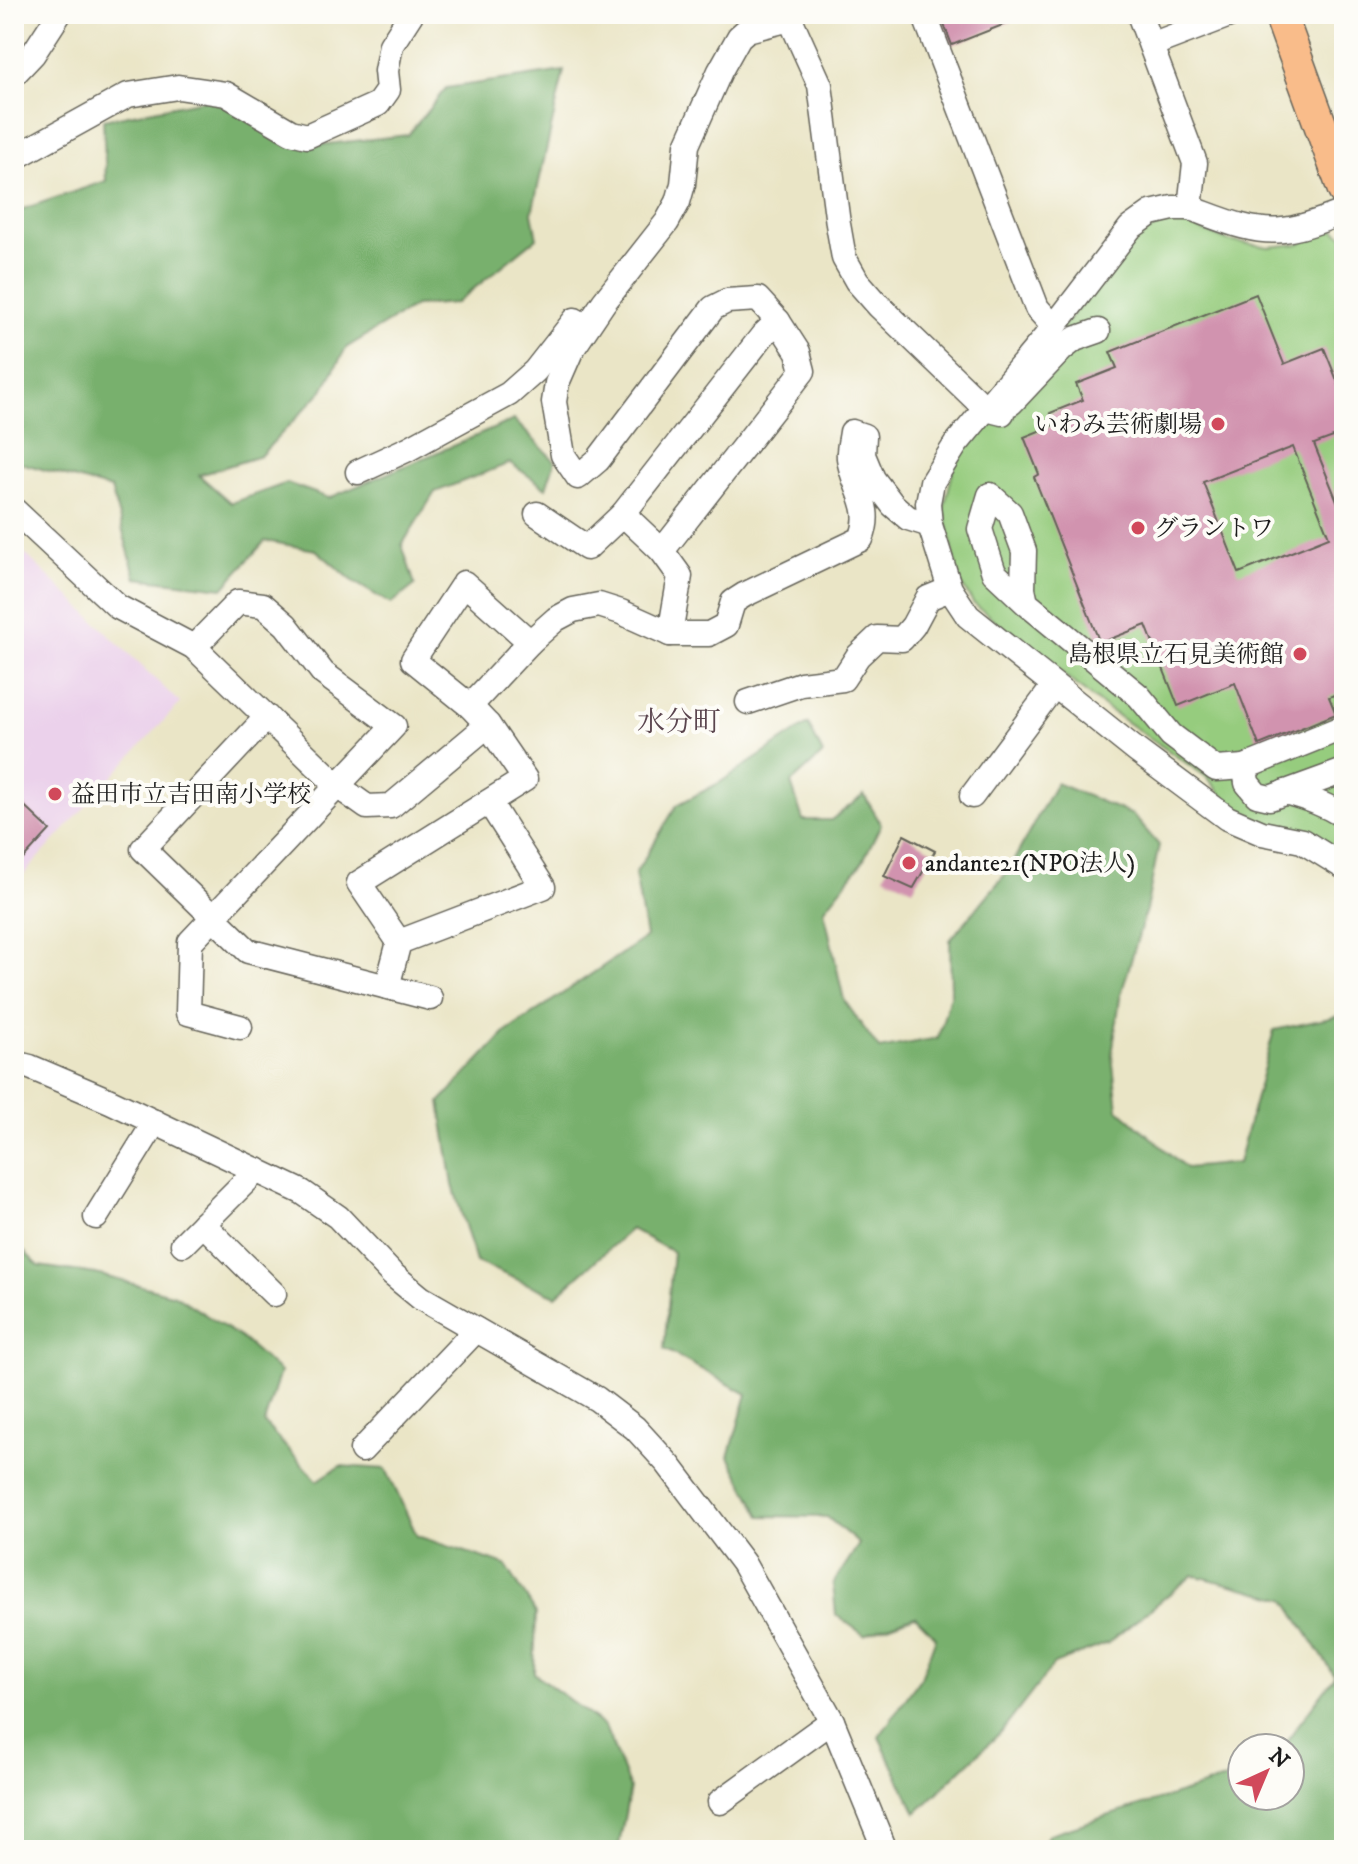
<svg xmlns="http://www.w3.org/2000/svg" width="1358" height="1864" viewBox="0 0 1358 1864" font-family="'IM FELL DW Pica','Noto Serif JP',serif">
	<rect width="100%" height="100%" fill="#fdfcf7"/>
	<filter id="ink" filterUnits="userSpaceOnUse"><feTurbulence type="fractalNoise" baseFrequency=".0125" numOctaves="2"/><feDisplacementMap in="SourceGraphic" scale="16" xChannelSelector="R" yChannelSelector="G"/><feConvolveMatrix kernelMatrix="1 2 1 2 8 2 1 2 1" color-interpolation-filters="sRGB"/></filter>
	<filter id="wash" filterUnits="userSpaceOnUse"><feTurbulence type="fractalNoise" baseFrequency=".006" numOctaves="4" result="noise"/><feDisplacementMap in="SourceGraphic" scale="32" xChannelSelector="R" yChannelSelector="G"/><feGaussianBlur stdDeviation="1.8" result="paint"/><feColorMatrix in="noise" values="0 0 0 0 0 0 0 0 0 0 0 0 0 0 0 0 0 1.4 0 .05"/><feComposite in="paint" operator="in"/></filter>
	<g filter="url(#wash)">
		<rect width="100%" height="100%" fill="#eae5c6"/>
		<path fill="#ebd1eb" d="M14,543L180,703L14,885Z"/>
		<path fill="#96cc7e" stroke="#59744d" stroke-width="2" d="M1180,221L1228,241L1269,247L1298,244L1333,229L1344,236V853L1235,811L1208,778L1099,703L973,603L959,580L944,508L954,467L972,437L1134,240L1162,224Z"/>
		<g fill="#78b06d" stroke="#4a6644" stroke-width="2">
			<path d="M564,71L532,213L537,238L456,303L415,306L346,348L323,390L260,456L199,475L231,503L287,483L329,498L514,420L555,461L546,488L510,463L435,492L402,545L415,585L391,604L354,582L316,550L265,541L223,588L136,578L111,489L14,461V212L106,181L103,120L218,97L309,146L408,135L446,88Z"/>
			<path d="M808,724L823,754L791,783L803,820H831L864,795L881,824L863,861L824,910L844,1000L879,1049L938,1038L951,992L950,940L1008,871L1056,783L1133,815L1159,845L1146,910L1120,998L1112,1055L1118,1109L1186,1168L1238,1163L1274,1030L1344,1015V1850H1039L1049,1834L1242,1774V1796H1290V1748H1281L1335,1676L1285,1599L1193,1575L1108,1643L1054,1664L1002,1731L916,1813L879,1737L921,1677L936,1637L915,1616L864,1635L836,1615L833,1584L859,1544L827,1517L761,1516L729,1457L747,1394L664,1349L673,1252L631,1229L556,1296L476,1262L453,1185L440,1102L506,1032L646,937L635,874L677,805L719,783Z"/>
			<path d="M14,1242L39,1266L96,1274L175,1295L241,1338L280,1372L264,1423L317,1481L340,1466L386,1469L417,1536L506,1565L536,1613L534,1673L605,1727L630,1788L618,1850H14Z"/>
		</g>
		<g id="blocks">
			<g fill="#d193af" fill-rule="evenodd">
				<path d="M940,14H1027L1028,15L952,45Z"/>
				<path d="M1256,294L1284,364L1324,348L1344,398V433L1314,444L1344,518V691L1329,697L1336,714L1259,745L1235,683L1178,706L1146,625L1100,643L1034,477L1039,474L1024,437L1054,425L1050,413L1083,400L1076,384L1117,368L1110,352ZM1293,447L1329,537L1239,573L1203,482Z"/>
				<path d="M14,796L50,830L14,869Z"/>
				<path d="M904,835L935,851L913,889L884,876Z"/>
			</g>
		</g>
	</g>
	<g filter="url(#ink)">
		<use href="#blocks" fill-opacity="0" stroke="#646258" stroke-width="2"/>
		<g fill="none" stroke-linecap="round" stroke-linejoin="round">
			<g stroke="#646258" stroke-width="27">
				<g id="minor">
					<path d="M788,14L820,85L838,224L844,258L857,281L879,306L986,409L1002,413L1004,406L1011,403L1062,349L1075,339L1098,331"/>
					<path d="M924,14L1037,308L1054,327"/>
					<path d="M1139,14L1195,163L1190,208H1173L1151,213L1130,228L1054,327L956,444L932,482L928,503L930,525L950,589L968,616L1137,751L1227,818L1262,833L1302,841L1344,867"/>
					<path d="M1151,45L1232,14"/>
					<path d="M14,74L33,54L59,14"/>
					<path d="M14,158L128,95L178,87L226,94L291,132L307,136L378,104L388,90L386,71L391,45L411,14"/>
					<path d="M1190,208C1218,218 1252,234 1283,230C1304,228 1324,219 1344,212"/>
					<path d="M358,472L408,449L509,394L535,371L575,320"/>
					<path d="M14,510L118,607L194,647L339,787L367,807L391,806L488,725"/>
					<path d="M537,514L587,548L623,514L763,335L778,321"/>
					<path d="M623,514L662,551L680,576L670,634"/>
					<path d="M662,551L803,371L798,352L778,321L758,299L727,301L713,308L598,460L578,477L563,455L554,402L557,383L571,351L604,302L667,222L678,202L683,184L687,145L720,71L739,37L747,30L790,19"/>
					<path d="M1026,603L1023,589L1024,551L1010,513L990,495L980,529L994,573L1026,603L1139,696L1171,735L1216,769L1245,767L1344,727"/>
					<path d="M194,647L238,602L263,605L286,625L323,673L394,726L190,942L188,1013L240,1027"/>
					<path d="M748,702L801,684L843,679L858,656L877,638L902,639L913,626L928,598L950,589"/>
					<path d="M470,706L530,642L556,619L573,610L599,605L621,612L670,634H709L726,625L733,602L744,595L861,539C875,506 853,489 849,458C848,450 851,440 852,432L864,436L863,455L873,479L893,505L908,518L930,525"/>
					<path d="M267,717L143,849L248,951L430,998"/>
					<path d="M1245,767L1247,783L1257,795L1270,798L1344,771"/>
					<path d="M1285,792C1306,798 1325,804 1344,816"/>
					<path d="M972,796L1054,686"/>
					<path d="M399,942L359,883L525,779L488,725L470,706L413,660L464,583L530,642"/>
					<path d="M387,987L399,942L543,887L489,802"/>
					<path d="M14,1063L30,1067L110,1101L302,1192L338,1217L392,1274L421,1298L597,1399L635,1428L668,1464L743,1563L832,1721L885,1850"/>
					<path d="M96,1217L155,1122"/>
					<path d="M203,1224L274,1294"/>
					<path d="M183,1244L257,1170"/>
					<path d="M362,1450L476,1330"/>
					<path d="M720,1802L832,1721"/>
				</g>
			</g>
			<g stroke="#646258" stroke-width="35">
				<path id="major" d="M1280,14L1344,190"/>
			</g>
			<use href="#minor" stroke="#fff" stroke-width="24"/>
			<use href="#major" stroke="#f9bc8a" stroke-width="32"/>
		</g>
	</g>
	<g fill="#d1495b" stroke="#fdfcf7" stroke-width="3">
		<circle cx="1218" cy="424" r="8"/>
		<circle cx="1138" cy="528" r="8"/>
		<circle cx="1300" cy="654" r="8"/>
		<circle cx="55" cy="794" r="8"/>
		<circle cx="909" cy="863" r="8"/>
	</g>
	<g text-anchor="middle" stroke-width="8" stroke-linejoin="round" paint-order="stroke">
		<g font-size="24" fill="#1c1c1c" stroke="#fdfcf7" text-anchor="start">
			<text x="1202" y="432" text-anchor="end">いわみ芸術劇場</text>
			<text x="1154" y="536">グラントワ</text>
			<text x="1284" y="662" text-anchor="end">島根県立石見美術館</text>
			<text x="71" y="802">益田市立吉田南小学校</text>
			<text x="925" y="871">andante21(NPO法人)</text>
		</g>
		<g font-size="28" fill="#5b464f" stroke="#fdfcf7">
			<text x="679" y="731">水分町</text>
		</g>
	</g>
	<rect width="1358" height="1864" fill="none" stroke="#fdfcf7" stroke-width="48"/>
	<g transform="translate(1266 1772) rotate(44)"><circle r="38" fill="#fdfcf7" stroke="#a3a29f" stroke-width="2"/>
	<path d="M0-6L14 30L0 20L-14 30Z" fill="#d1495b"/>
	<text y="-12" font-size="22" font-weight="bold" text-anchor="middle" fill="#1c1c1c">N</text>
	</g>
</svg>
